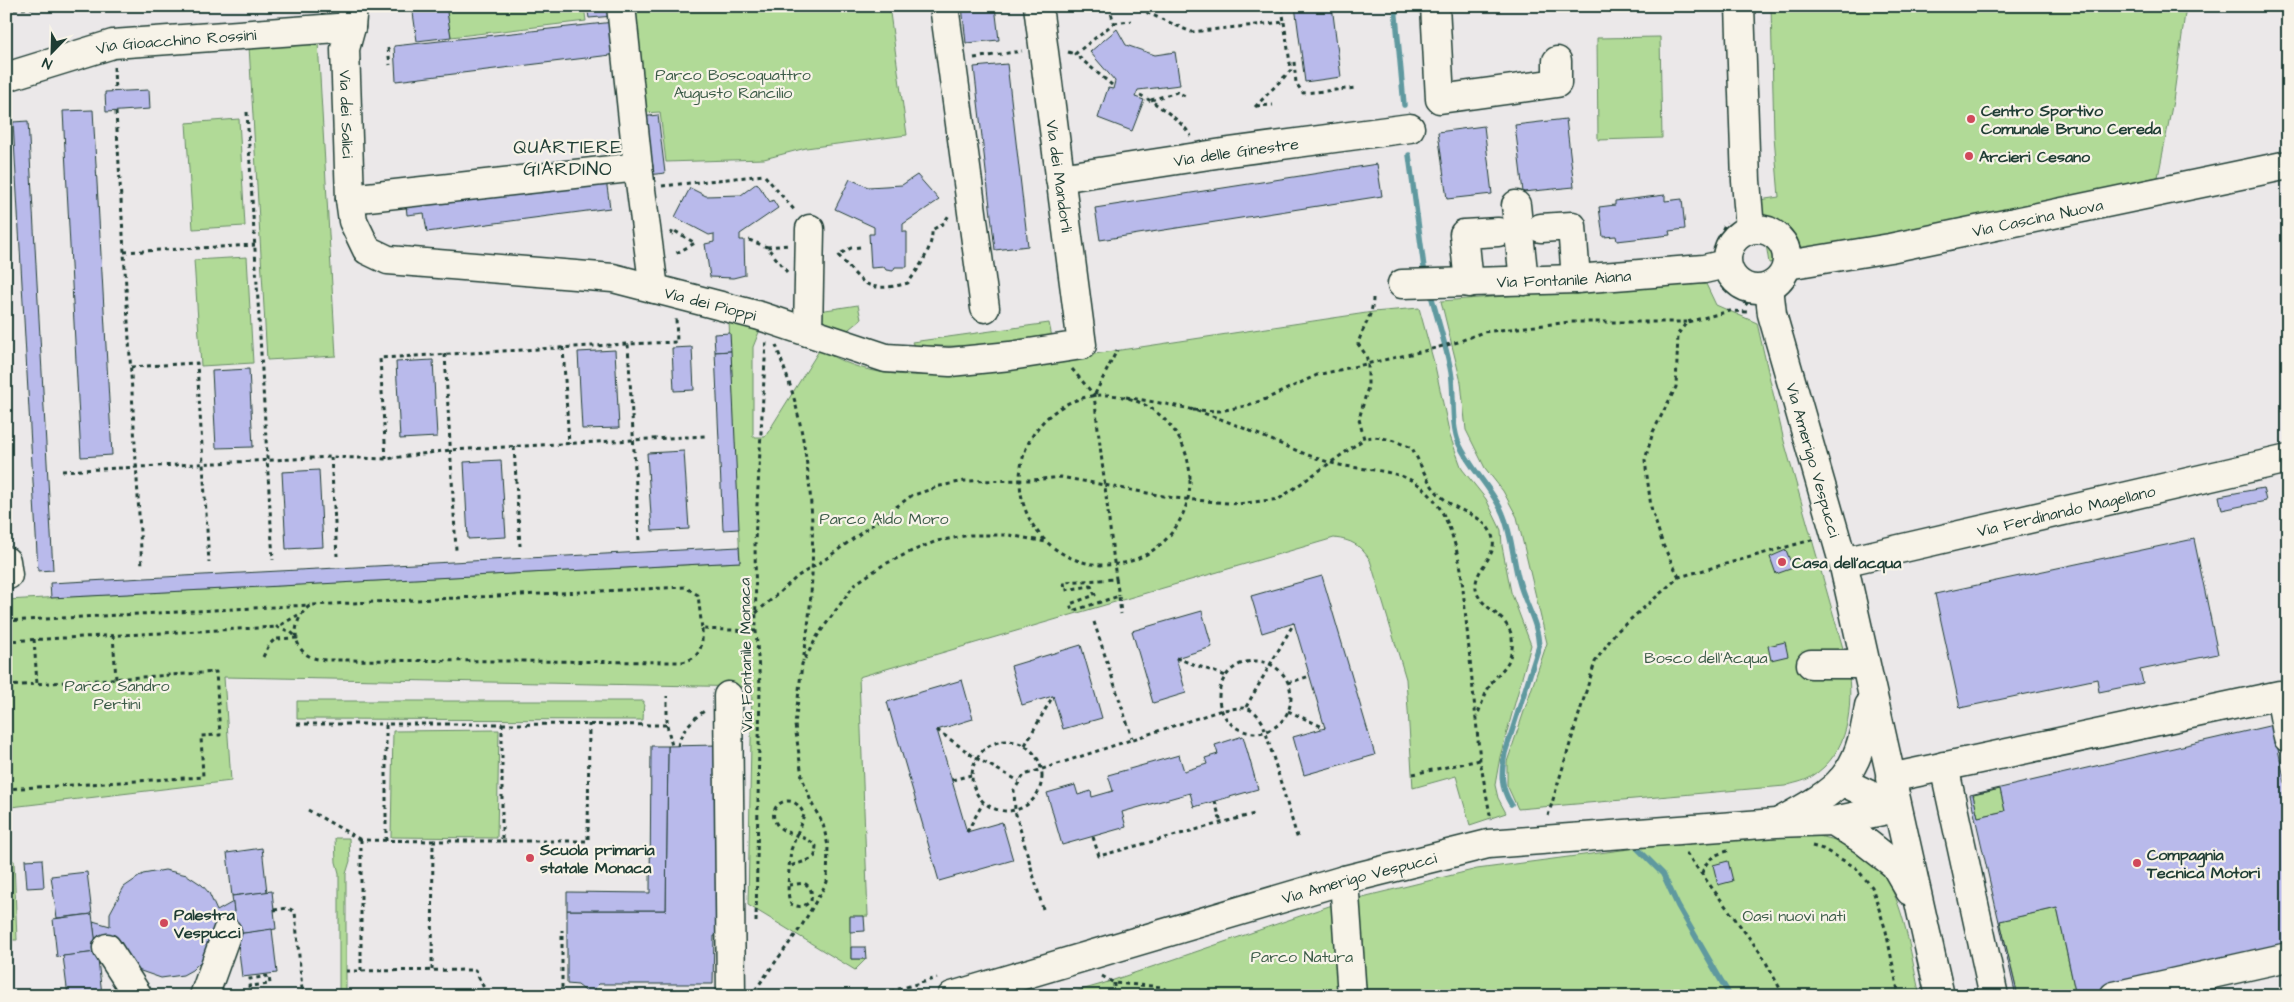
<svg xmlns="http://www.w3.org/2000/svg" width="2294" height="1002" viewBox="0 0 2294 1002" font-family="'Architects Daughter',sans-serif">
	<rect width="100%" height="100%" fill="#ebe8e9"/>
	<filter id="ink" filterUnits="userSpaceOnUse"><feTurbulence type="fractalNoise" baseFrequency=".02" numOctaves="2"/><feDisplacementMap in="SourceGraphic" scale="10" xChannelSelector="R" yChannelSelector="G"/><feConvolveMatrix kernelMatrix="1 2 1 2 8 2 1 2 1" color-interpolation-filters="sRGB"/></filter>
	<g filter="url(#ink)">
		<g fill="#b1da97" stroke="#688c66">
			<path d="M446,6H584L586,21L451,37Z"/>
			<path d="M630,6H889L907,135L806,148L764,159L666,162L660,112L643,113Z"/>
			<path d="M1771,6H2186L2173,101L2158,177L1769,263L1759,200L1779,197L1774,136Z"/>
			<path d="M2286,6L2288,135L2282,136Z"/>
			<path d="M1660,37L1662,138L1598,140L1597,38Z"/>
			<path d="M318,42L336,356L267,360L249,46Z"/>
			<path d="M239,119L245,226L193,229L186,123Z"/>
			<path d="M247,257L253,363L201,366L194,260Z"/>
			<path d="M1672,283L1706,284L1716,305L1757,323L1784,441L1848,666C1853,707 1850,753 1811,777C1803,782 1793,783 1785,786L1518,809L1507,785V762L1547,643L1517,517L1503,491L1485,468L1466,430L1461,382L1441,301Z"/>
			<path d="M858,305L861,319L843,334L823,328L819,311Z"/>
			<path d="M1419,308L1435,366L1450,436L1462,469L1486,499L1501,530L1502,546L1511,592L1531,645L1500,757L1495,785L1498,798L1506,813L1470,825L1456,776L1413,788L1406,679L1370,560C1360,545 1352,540 1334,538L859,677L868,916L850,917L851,959H866L855,970L748,905L752,687L224,677L231,781L11,807L12,821L6,828V600L740,562L729,321L761,327L753,347V437H765L820,349C863,377 906,376 955,375L1373,312Z"/>
			<path d="M1049,323L1052,337L976,346H914L912,342Z"/>
			<path d="M297,701H644L643,720L297,719Z"/>
			<path d="M499,730L497,838L391,837L393,731Z"/>
			<path d="M2000,789L2005,811L1978,817L1973,795Z"/>
			<path d="M1798,834C1900,839 1902,916 1920,996H1060L1102,984L1338,903L1477,869L1637,848Z"/>
			<path d="M335,838H349L350,861L346,874V996H339V873L336,862Z"/>
			<path d="M6,855L14,861L17,940H6Z"/>
			<path d="M2057,908L2076,996H2018L2000,921Z"/>
		</g>
		<g fill="none" stroke-linecap="round" stroke-linejoin="round">
			<g stroke="#5f999f" stroke-width="5.5">
				<path d="M1395,6L1404,105"/>
				<path d="M1409,155L1425,275"/>
				<path d="M1430,291C1437,318 1446,345 1451,372C1455,395 1450,422 1459,444C1471,470 1493,489 1503,514C1512,535 1513,560 1519,581C1525,604 1538,622 1539,646L1505,753C1501,773 1500,786 1511,804"/>
				<path d="M1637,848L1663,874L1678,906L1730,996"/>
			</g>
		</g>
		<g fill="#b9baeb" stroke="#1f3d34" fill-rule="evenodd">
			<path d="M412,6H446L451,37L417,41Z"/>
			<path d="M587,6H613L614,16L589,18Z"/>
			<path d="M962,6H995L999,40L966,43Z"/>
			<path d="M1295,6H1332L1341,77L1305,82Z"/>
			<path d="M614,22L619,54L396,81L394,46Z"/>
			<path d="M1117,29L1126,45L1155,55L1175,52L1180,85L1138,90L1135,97L1144,100L1132,131L1098,118L1108,88L1113,89L1115,81L1090,52Z"/>
			<path d="M1007,64L1028,246L995,250L974,67Z"/>
			<path d="M149,90L150,109L106,112L105,92Z"/>
			<path d="M93,110L112,455L81,457L63,111Z"/>
			<path d="M658,115L665,173L648,175L641,117Z"/>
			<path d="M1566,119L1574,187L1523,192L1515,125Z"/>
			<path d="M28,121L53,570L38,571L13,122Z"/>
			<path d="M1484,126L1492,194L1447,199L1438,132Z"/>
			<path d="M1377,164L1382,196L1100,240L1095,208Z"/>
			<path d="M917,175L939,200L903,224V232H907V267H895L893,271L886,270L884,267L871,268L869,234H874V227L835,209L850,179L868,187L902,185Z"/>
			<path d="M606,179L610,208L427,232L424,213L407,215L406,205Z"/>
			<path d="M757,183L770,202L773,200L778,208L740,234V240H744L745,275L733,278L710,277L705,244L714,242V234L709,235L675,217L690,188L706,196L741,195Z"/>
			<path d="M1665,195V201L1682,199L1685,229L1669,231L1670,235L1617,241L1616,236L1603,237L1599,207L1615,205V201Z"/>
			<path d="M730,333L731,351L715,352L714,334Z"/>
			<path d="M692,347L694,390L674,391L672,348Z"/>
			<path d="M615,350L619,428L582,429L578,352Z"/>
			<path d="M731,351L739,529L723,530L715,352Z"/>
			<path d="M433,360L437,437L400,439L396,362Z"/>
			<path d="M249,369L253,447L216,448L212,371Z"/>
			<path d="M684,451L689,529L652,531L647,453Z"/>
			<path d="M501,460L506,537L468,539L464,462Z"/>
			<path d="M319,470L323,547L286,549L282,472Z"/>
			<path d="M2263,488L2266,501L2222,510L2219,496Z"/>
			<path d="M2194,539L2218,654L2140,670L2143,683L2099,692L2097,679L1960,708L1935,594Z"/>
			<path d="M739,547L740,562L51,598L50,583Z"/>
			<path d="M1786,550L1793,568L1776,574L1770,557Z"/>
			<path d="M1322,576L1375,755L1304,775L1293,737L1325,728L1294,623L1262,633L1251,596Z"/>
			<path d="M1202,611L1212,647L1176,658L1186,693L1153,703L1132,631Z"/>
			<path d="M1785,642L1788,656L1771,660L1768,646Z"/>
			<path d="M1081,645L1102,718L1063,729L1053,696L1022,705L1011,666Z"/>
			<path d="M962,680L973,719L937,730L967,832L1002,822L1013,860L939,881L887,702Z"/>
			<path d="M2273,725L2288,797V955L2100,996H2076L2057,908L2000,921L2018,996H2016L1970,795ZM2000,789L2005,811L1978,817L1973,795Z"/>
			<path d="M1243,736L1258,789L1194,807L1190,793L1122,812L1126,827L1062,845L1047,793L1075,785L1078,795L1091,791L1092,797L1113,791L1108,775L1179,755L1184,771L1207,764L1205,758L1218,754L1215,745Z"/>
			<path d="M717,745V936H714L713,984H599L589,994L578,985L567,984V910H666L668,746Z"/>
			<path d="M651,746H668L666,910H567V892L650,893Z"/>
			<path d="M262,848L267,892L232,896L227,853Z"/>
			<path d="M42,859L44,887L27,888L25,860Z"/>
			<path d="M1728,861L1733,881L1718,885L1713,865Z"/>
			<path d="M165,870L187,875L202,885L209,893L217,911L233,902L236,927L192,970L183,975L161,978L135,969L96,948L93,921L110,926V913L124,887L143,874Z"/>
			<path d="M87,872L92,914L57,918L51,876Z"/>
			<path d="M272,891L276,929L237,934L232,896Z"/>
			<path d="M92,914L97,952L57,957L53,919Z"/>
			<path d="M850,916H864L865,931L850,932Z"/>
			<path d="M272,929L277,973L242,977L237,934Z"/>
			<path d="M851,947H865L866,959H851Z"/>
			<path d="M97,952L102,994L68,996L63,956Z"/>
		</g>
		<g fill="none" stroke-linecap="round" stroke-linejoin="round">
			<g stroke="#1f3d34" stroke-width="31">
				<g id="minor">
					<path id="s1" d="M353,6L351,27L345,49L350,199L353,221L367,250L388,260L613,278L760,316L886,358L950,362L1010,356L1082,345L1038,6"/>
					<path d="M944,6L985,308"/>
					<path d="M1435,6L1440,99L1557,83V61"/>
					<path d="M1740,6L1746,181L1750,229"/>
					<path id="s2" d="M6,77L113,44L351,27"/>
					<path d="M638,167L654,289"/>
					<path id="s3" d="M1060,178L1229,152L1410,128"/>
					<path d="M350,199L638,167L621,6"/>
					<path d="M1516,205L1524,281"/>
					<path d="M1541,228L1572,226L1576,279"/>
					<circle cx="1757" cy="259" r="30"/>
					<path id="s4" d="M1787,265L1890,248L2288,165"/>
					<path d="M1469,283L1464,234L1498,232"/>
					<path id="s5" d="M1402,284L1576,279L1704,269L1726,264"/>
					<path id="s6" d="M1769,287L1772,314L1843,562L1940,996"/>
					<path d="M808,332L810,229"/>
					<path d="M6,561L8,575"/>
					<path id="s7" d="M1843,562L2288,459"/>
					<path d="M1811,664H1865"/>
					<path d="M728,696L731,996"/>
					<path d="M1944,766L1994,996"/>
					<path d="M1890,778L2280,695L2288,738"/>
					<path d="M1841,781L1897,808"/>
					<path d="M1781,821C1841,788 1858,778 1869,706"/>
					<path d="M1833,821L1863,840L1895,865L1910,891"/>
					<path d="M1344,880L1352,996"/>
					<path d="M107,948L138,996"/>
					<path d="M204,996L227,932"/>
					<path id="s8" d="M952,996L1344,880L1488,844L1776,823L1833,821L1897,808"/>
					<path d="M2114,996L2288,957"/>
				</g>
			</g>
			<g stroke="#1f3d34" stroke-width="3" stroke-dasharray="4 4" stroke-linecap="butt">
				<path d="M1109,6L1114,23L1075,54L1112,85"/>
				<path d="M1132,6L1191,32L1284,22L1282,6"/>
				<path d="M6,10L56,6"/>
				<path d="M1114,23L1131,21"/>
				<path d="M388,48L390,65"/>
				<path d="M1068,52L1075,54"/>
				<path d="M974,58L1022,51"/>
				<path d="M1294,62L1296,83L1303,93L1357,88"/>
				<path d="M114,67L115,92"/>
				<path d="M1140,95C1155,102 1183,122 1191,136"/>
				<path d="M1151,100L1177,92L1185,96"/>
				<path d="M1256,106L1273,105"/>
				<path d="M1255,107L1291,70L1284,22"/>
				<path d="M116,112L142,567"/>
				<path d="M247,112L273,560"/>
				<path d="M662,186L764,175L796,212"/>
				<path d="M671,235L673,230L695,243L673,255"/>
				<path d="M749,240L767,247"/>
				<path d="M1716,244L1726,222"/>
				<path d="M860,247L851,248L838,255C864,284 866,294 908,283C918,269 933,249 932,230L944,223L949,215"/>
				<path d="M124,252L255,245"/>
				<path d="M787,272L767,247L789,245"/>
				<path d="M1726,287L1748,305"/>
				<path d="M1373,298C1373,316 1362,328 1358,344L1366,355L1368,363V387L1359,419L1364,439C1377,433 1400,443 1412,448C1422,466 1427,485 1444,499C1458,512 1481,514 1490,531C1502,553 1478,565 1476,583C1472,612 1524,613 1510,657C1507,668 1496,675 1490,685C1485,694 1481,706 1477,716"/>
				<path d="M776,345C783,366 792,388 797,410C816,492 817,579 803,661"/>
				<path d="M563,347L569,444"/>
				<path d="M445,354L456,550"/>
				<path d="M131,367L197,363L209,563"/>
				<path d="M1072,369L1094,395L1116,579L1064,582L1065,590L1091,586L1095,595L1070,604L1072,611L1119,596L1121,614"/>
				<path d="M1095,394L1117,350"/>
				<circle cx="1105" cy="480" r="85"/>
				<path d="M1126,397C1147,401 1169,404 1190,409C1237,422 1281,447 1328,462C1357,471 1390,467 1416,483C1445,502 1454,538 1461,569L1480,760L1491,820"/>
				<path d="M1193,410L1220,411L1245,406L1266,399L1317,375L1424,351L1458,342L1483,332L1570,322H1687"/>
				<path d="M514,447L520,546"/>
				<path d="M331,457L337,556"/>
				<path d="M386,459L380,358L628,344"/>
				<path d="M62,471L331,457L386,459L450,450L705,436"/>
				<path d="M639,540L628,344L677,342L676,318"/>
				<path d="M1679,577L1663,545L1651,507L1645,460L1653,432L1676,387L1678,334L1687,322L1730,311L1749,312"/>
				<path d="M1116,579L1119,596"/>
				<path d="M756,613L798,576L827,558L911,496L940,486L965,481L1033,480L1061,477L1174,498L1238,504L1279,499L1364,439"/>
				<path d="M6,621L310,605"/>
				<path d="M1094,622L1132,738"/>
				<path d="M702,629C703,646 701,658 682,662L333,660C325,660 316,660 309,656C290,646 293,616 311,605L685,587L698,595L702,629L756,631"/>
				<path d="M113,635L116,679"/>
				<path d="M34,639L37,684"/>
				<path d="M6,641L277,627"/>
				<path d="M263,657L269,645L275,639L297,638L291,632L277,627L298,615"/>
				<path d="M1176,658L1226,676"/>
				<circle cx="1255" cy="697" r="36"/>
				<path d="M1288,683L1310,676"/>
				<path d="M6,686L216,672L220,735L201,736L203,777L6,789"/>
				<path d="M1246,707L1294,623"/>
				<path d="M1288,711L1325,728"/>
				<path d="M297,724H386"/>
				<path d="M502,724L667,725V696"/>
				<path d="M667,725L672,746"/>
				<path d="M937,730L976,758L1019,781"/>
				<circle cx="1007" cy="776" r="35"/>
				<path d="M1025,745L1053,696"/>
				<path d="M678,746C680,732 694,717 706,710"/>
				<path d="M1413,774L1480,760"/>
				<path d="M952,780L971,775"/>
				<path d="M1215,801L1221,823"/>
				<path d="M308,810L361,840"/>
				<path d="M1548,816L1595,662L1615,633L1679,577L1815,539"/>
				<path d="M967,832L983,803"/>
				<path d="M797,834L804,815C794,788 765,805 776,823C782,835 805,834 816,846L815,856C807,863 798,862 789,867L791,850L797,834"/>
				<path d="M1093,837L1099,856L1254,814"/>
				<path d="M386,841V724H502V841H433"/>
				<path d="M502,841H588L589,724"/>
				<path d="M1812,846L1823,849L1855,867L1872,887L1886,931L1899,996"/>
				<path d="M1686,853L1762,955L1784,996"/>
				<path d="M1702,873C1707,859 1713,855 1728,851"/>
				<path d="M789,885L804,883C812,888 812,892 811,901C804,907 800,908 791,904C786,894 789,879 789,867"/>
				<path d="M1043,909L1015,811L1014,790L1024,775L1222,710C1242,708 1251,703 1263,723L1298,840"/>
				<path d="M274,910L288,908L295,912L302,989L298,996"/>
				<path d="M756,922L760,684L756,631L755,541L766,342"/>
				<path d="M346,971L475,970L488,996"/>
				<path d="M361,971V840L433,841L432,971"/>
				<path d="M1102,976L1114,983L1163,987L1171,996"/>
				<path d="M1114,983V996"/>
				<path d="M755,990L801,927L827,882L828,846L823,824L812,804L802,777L795,725L802,664L818,635L855,584L883,565L910,552L937,541L970,535H1009L1046,542"/>
				<path d="M93,995V996"/>
				<path d="M250,996L249,986L270,984L269,976L250,979V976"/>
				<path d="M562,996V930"/>
				<path d="M875,996L937,978"/>
			</g>
			<use href="#minor" stroke="#f7f3e8" stroke-width="28"/>
		</g>
	</g>
	<g fill="#d1495b" stroke="#f7f3e8" stroke-width="2">
		<circle cx="1971" cy="119" r="5"/>
		<circle cx="1969" cy="156" r="5"/>
		<circle cx="1782" cy="562" r="5"/>
		<circle cx="530" cy="858" r="5"/>
		<circle cx="2137" cy="863" r="5"/>
		<circle cx="164" cy="923" r="5"/>
	</g>
	<g text-anchor="middle" stroke-width="4.5" stroke-linejoin="round" paint-order="stroke">
		<g font-size="16" fill="#1f3d34" stroke="#f7f3e8">
			<text dy="6" stroke="none"><textPath href="#s2" startOffset="175">Via Gioacchino Rossini</textPath></text>
			<text dy="6" stroke="none"><textPath href="#s1" startOffset="109">Via dei Salici</textPath></text>
			<text dy="6" stroke="none"><textPath href="#s3" startOffset="178">Via delle Ginestre</textPath></text>
			<text transform="translate(1060 176) rotate(82)" y="6">Via dei Mandorli</text>
			<text dy="6" stroke="none"><textPath href="#s4" startOffset="255">Via Cascina Nuova</textPath></text>
			<text dy="6" stroke="none"><textPath href="#s5" startOffset="162">Via Fontanile Aiana</textPath></text>
			<text dy="6" stroke="none"><textPath href="#s1" startOffset="598">Via dei Pioppi</textPath></text>
			<text dy="6" stroke="none"><textPath href="#s6" startOffset="179">Via Amerigo Vespucci</textPath></text>
			<text dy="6" stroke="none"><textPath href="#s7" startOffset="229">Via Ferdinando Magellano</textPath></text>
			<text transform="translate(745 655) rotate(-91)" y="6">Via Fontanile Monaca</text>
			<text dy="6" stroke="none"><textPath href="#s8" startOffset="424">Via Amerigo Vespucci</textPath></text>
		</g>
		<g font-size="16" fill="#3c5c48" stroke="#f7f3e8">
			<text x="733" y="80">Parco Boscoquattro<tspan x="733" dy="18">Augusto Rancilio</tspan></text>
			<text x="884" y="524">Parco Aldo Moro</text>
			<text x="1706" y="663">Bosco dell'Acqua</text>
			<text x="117" y="691">Parco Sandro<tspan x="117" dy="18">Pertini</tspan></text>
			<text x="1794" y="921">Oasi nuovi nati</text>
			<text x="1302" y="962">Parco Natura</text>
		</g>
		<g font-size="16" font-weight="bold" fill="#1f3d34" stroke="#f7f3e8" text-anchor="start">
			<text x="1981" y="116">Centro Sportivo<tspan x="1981" dy="18">Comunale Bruno Cereda</tspan></text>
			<text x="1979" y="162">Arcieri Cesano</text>
			<text x="1792" y="568">Casa dell'acqua</text>
			<text x="540" y="855">Scuola primaria<tspan x="540" dy="18">statale Monaca</tspan></text>
			<text x="2147" y="860">Compagnia<tspan x="2147" dy="18">Tecnica Motori</tspan></text>
			<text x="174" y="920">Palestra<tspan x="174" dy="18">Vespucci</tspan></text>
		</g>
		<g font-size="19" letter-spacing="1" fill="#1f3d34" stroke="#f7f3e8">
			<text x="568" y="153">QUARTIERE<tspan x="568" dy="22">GIARDINO</tspan></text>
		</g>
	</g>
	<rect width="2294" height="1002" fill="none" stroke="#f7f3e8" stroke-width="25"/>
	<rect x="12" y="12" width="2269" height="977" fill="none" stroke="#1f3d34" stroke-width="2" filter="url(#ink)"/>
	<g transform="translate(52 52) rotate(203)" stroke="#f7f3e8" stroke-width="4" paint-order="stroke">
	<path d="M0-4L9 19L0 12L-9 19Z" fill="#1f3d34"/>
	<text y="-8" font-size="14" font-weight="bold" text-anchor="middle" fill="#1f3d34">N</text>
	</g>
</svg>
